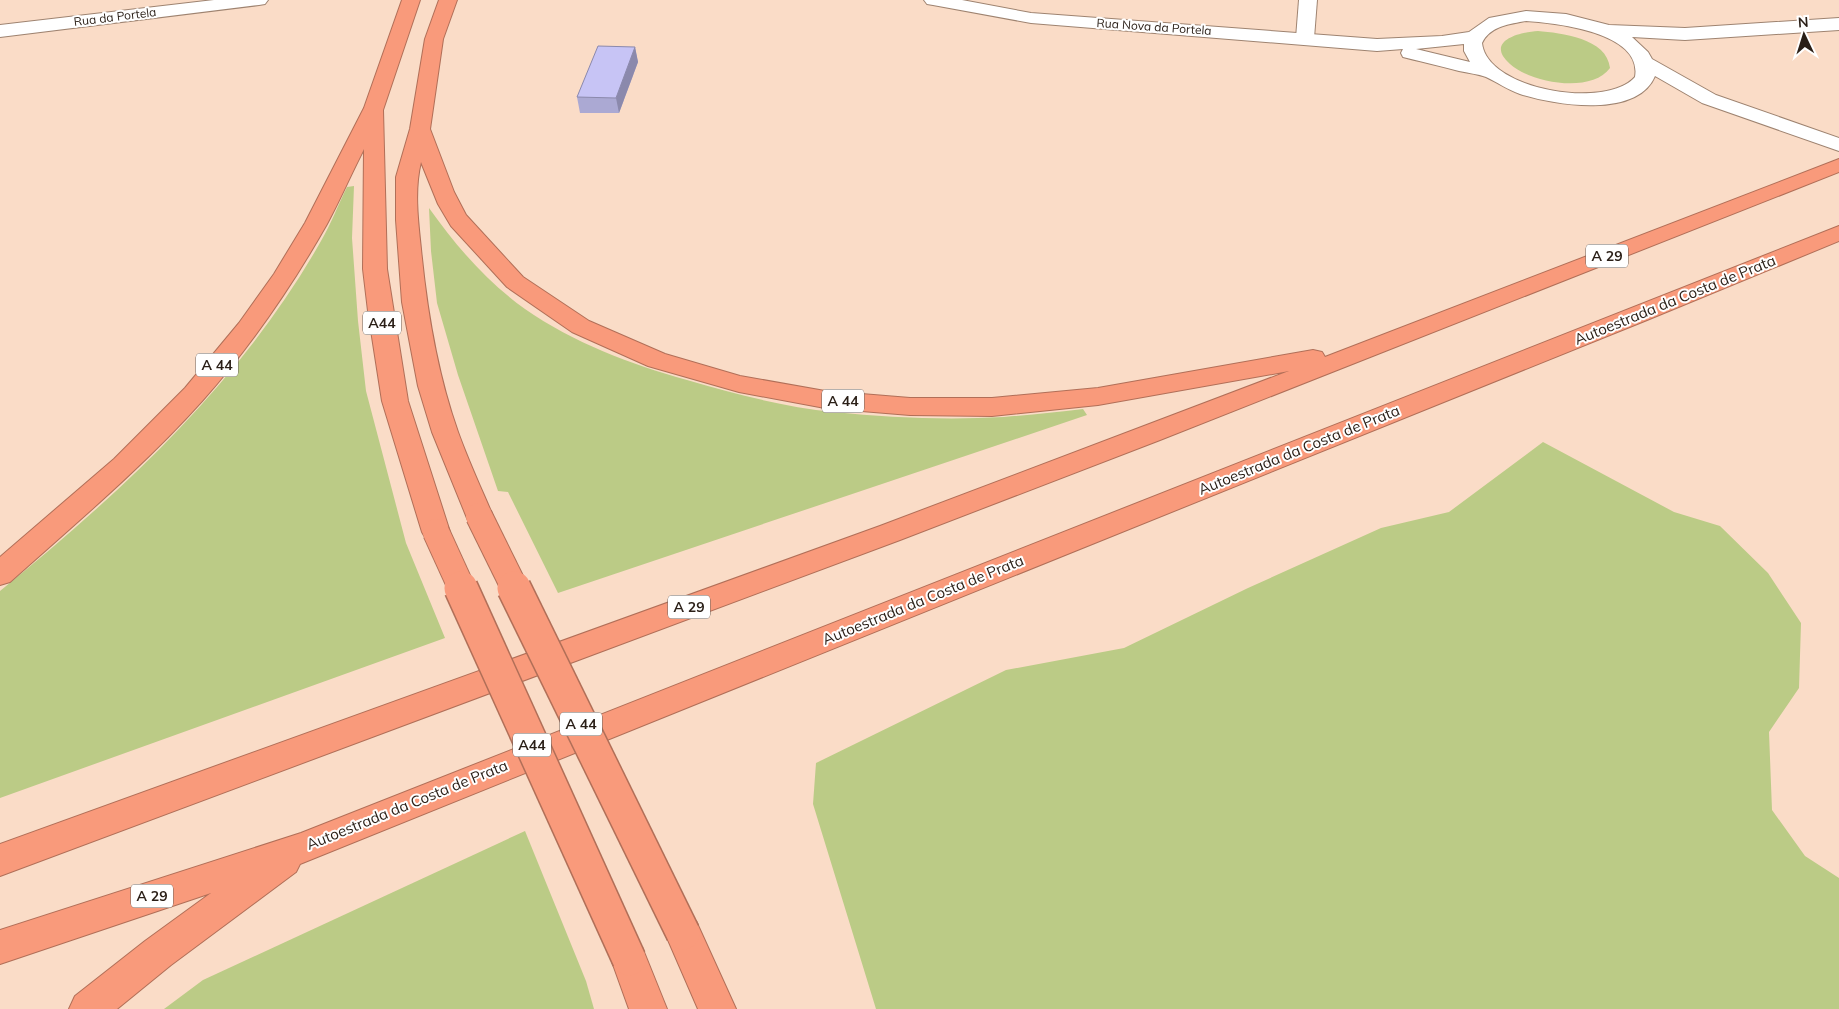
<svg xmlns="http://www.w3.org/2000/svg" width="1839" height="1009" viewBox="0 0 1839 1009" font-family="Mulish,sans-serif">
	<rect width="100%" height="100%" fill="#fadcc7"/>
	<g fill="#bbcb86">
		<path d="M1538,31C1561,33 1607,38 1610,68C1591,94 1531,83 1510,64C1484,41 1520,32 1538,31Z"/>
		<path d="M354,186L352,238L358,321L366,391L406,543L445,638L0,798V591C123,491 242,381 321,241C331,224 338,205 347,187Z"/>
		<path d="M429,208C456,246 487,282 525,309C574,343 630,364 687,380C735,394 784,407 834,412C890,418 948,420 1004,417C1030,415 1057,412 1083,409L1087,415L558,593L508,492L498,491L458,375L437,303L431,251Z"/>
		<path d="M1543,442L1674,512L1720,526L1768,573L1801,623L1799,688L1769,732L1772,810L1805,856L1839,878V1009H876L813,804L816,763L1006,670L1124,648L1248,588L1381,528L1449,512Z"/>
		<path d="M525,831L586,981L594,1009H164L203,980Z"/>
	</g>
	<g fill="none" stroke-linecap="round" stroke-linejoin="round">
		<g stroke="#9e8370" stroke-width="2">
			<g id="minor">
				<path d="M214,0H268L265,4L259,5L0,37V25Z"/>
				<path d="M1299,0H1317L1314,38L1312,42L1305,44L1298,42L1296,38Z"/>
			</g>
		</g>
		<g stroke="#9e8370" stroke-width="2">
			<path id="secondary" d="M924,0H962L1031,13L1377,39L1442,36L1469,32L1489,18L1526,11L1566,14L1609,25L1685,28L1839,18V30L1685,40L1632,37L1648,52L1652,59L1716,95L1839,138V151L1702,103L1655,76C1637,119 1554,105 1520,94C1508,90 1497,82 1486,77C1478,74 1468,73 1459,71C1441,66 1422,62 1403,57L1401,53L1403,49L1377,51L1031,23L933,5L927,4ZM1526,21C1555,23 1643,32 1635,77C1606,110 1487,90 1482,43C1490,26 1510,24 1526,21ZM1464,44V51L1470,62L1416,49Z"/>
		</g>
		<g stroke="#b16f58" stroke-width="2">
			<g id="motorway">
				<path d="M402,0H420L383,110L387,269L408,401L450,532L446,539L436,542L426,539L422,532L382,401L368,311L363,269L364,149C351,174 340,200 327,224C292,286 250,347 203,400C144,466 76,523 10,582L0,585V557L114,459L185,388L239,323L274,274L305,223L364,108Z"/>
				<path d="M439,0H457L443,39L430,129L454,192L466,215L523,277L589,321L665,354L740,376L825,391L910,398H992L1098,388L1313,350L1322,352L1325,357L1839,159V172L1160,440L900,540L0,876V844L880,526L1289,371L1098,405L992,416L910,415L825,408L739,392L648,366L572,332L507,287L451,226L438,204L421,162C414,190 418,221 421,249C427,311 437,373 458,432C468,460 481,488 493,516L489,523L479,526L469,523L432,432L418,386L402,302L396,220V177L410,129L425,39Z"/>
				<path d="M1839,226V241L1647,320L300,864L296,872L171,965L117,1009H69L75,996L145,941L211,893L0,964V930L301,833Z"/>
				<path d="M683,916L696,921L736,1009H698L665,933L670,921Z"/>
				<path d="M629,942L642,947L667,1009H629L611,959L616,947Z"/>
			</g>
		</g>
		<use href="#minor" fill="#fff" fill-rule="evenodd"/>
		<use href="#secondary" fill="#fff" fill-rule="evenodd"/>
		<use href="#motorway" fill="#f99a7b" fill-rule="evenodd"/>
		<g stroke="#b16f58" stroke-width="28" stroke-linecap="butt">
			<g id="motorway-bridge-far1">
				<path d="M479,516L515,589"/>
				<path d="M436,532L462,589"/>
			</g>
		</g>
		<g stroke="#b16f58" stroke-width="36" stroke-linecap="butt">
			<g id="motorway-bridge">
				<path d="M461,588L629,959"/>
				<path d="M514,588L683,933"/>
			</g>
		</g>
		<use href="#motorway-bridge-far1" stroke="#f99a7b" stroke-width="26"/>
		<use href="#motorway-bridge" stroke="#f99a7b" stroke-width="33"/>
	</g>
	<path fill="#aba9d3" d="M635,47L638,62L619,113H580L577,97Z"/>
	<path fill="#8b89ac" d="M635,47L638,62L619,113L616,98Z"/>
	<path fill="#c7c4f5" stroke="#8b89ac" d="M598,46L635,47L616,98L577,97Z"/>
	<g text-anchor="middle" stroke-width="4" stroke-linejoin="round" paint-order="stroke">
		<g font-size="12" fill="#2a1f17" stroke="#fff">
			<text transform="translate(115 17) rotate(-7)" y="4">Rua da Portela</text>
			<text transform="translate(1154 27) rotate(4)" y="4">Rua Nova da Portela</text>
		</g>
		<g fill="#fff" stroke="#6a625d" stroke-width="1">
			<rect x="1586" y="244.5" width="42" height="23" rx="4"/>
			<rect x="363" y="311.5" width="38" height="23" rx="4"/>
			<rect x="196" y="353.5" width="42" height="23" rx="4"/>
			<rect x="822" y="389.5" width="42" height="23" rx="4"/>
			<rect x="668" y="595.5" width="42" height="23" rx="4"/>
			<rect x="560" y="712.5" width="42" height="23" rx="4"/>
			<rect x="513" y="733.5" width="38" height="23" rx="4"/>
			<rect x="131" y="884.5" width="42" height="23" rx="4"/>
		</g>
		<g font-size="14" font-weight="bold" fill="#2a1f17">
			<text x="1607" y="261">A 29</text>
			<text x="382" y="328">A44</text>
			<text x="217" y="370">A 44</text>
			<text x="843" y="406">A 44</text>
			<text x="689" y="612">A 29</text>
			<text x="581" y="729">A 44</text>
			<text x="532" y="750">A44</text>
			<text x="152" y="901">A 29</text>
		</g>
		<g font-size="15" fill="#2a1f17" stroke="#fff">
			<text transform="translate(1675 300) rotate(-22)" y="5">Autoestrada da Costa de Prata</text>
			<text transform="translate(1299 450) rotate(-22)" y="5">Autoestrada da Costa de Prata</text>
			<text transform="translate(923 600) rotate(-22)" y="5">Autoestrada da Costa de Prata</text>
			<text transform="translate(407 805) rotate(-22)" y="5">Autoestrada da Costa de Prata</text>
		</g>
	</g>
	<g transform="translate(1804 35) rotate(356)" stroke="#ffffff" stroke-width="4" paint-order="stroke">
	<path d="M0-4L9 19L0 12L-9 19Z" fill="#2a1f17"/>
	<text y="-8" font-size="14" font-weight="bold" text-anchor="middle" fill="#2a1f17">N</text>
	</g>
</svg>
